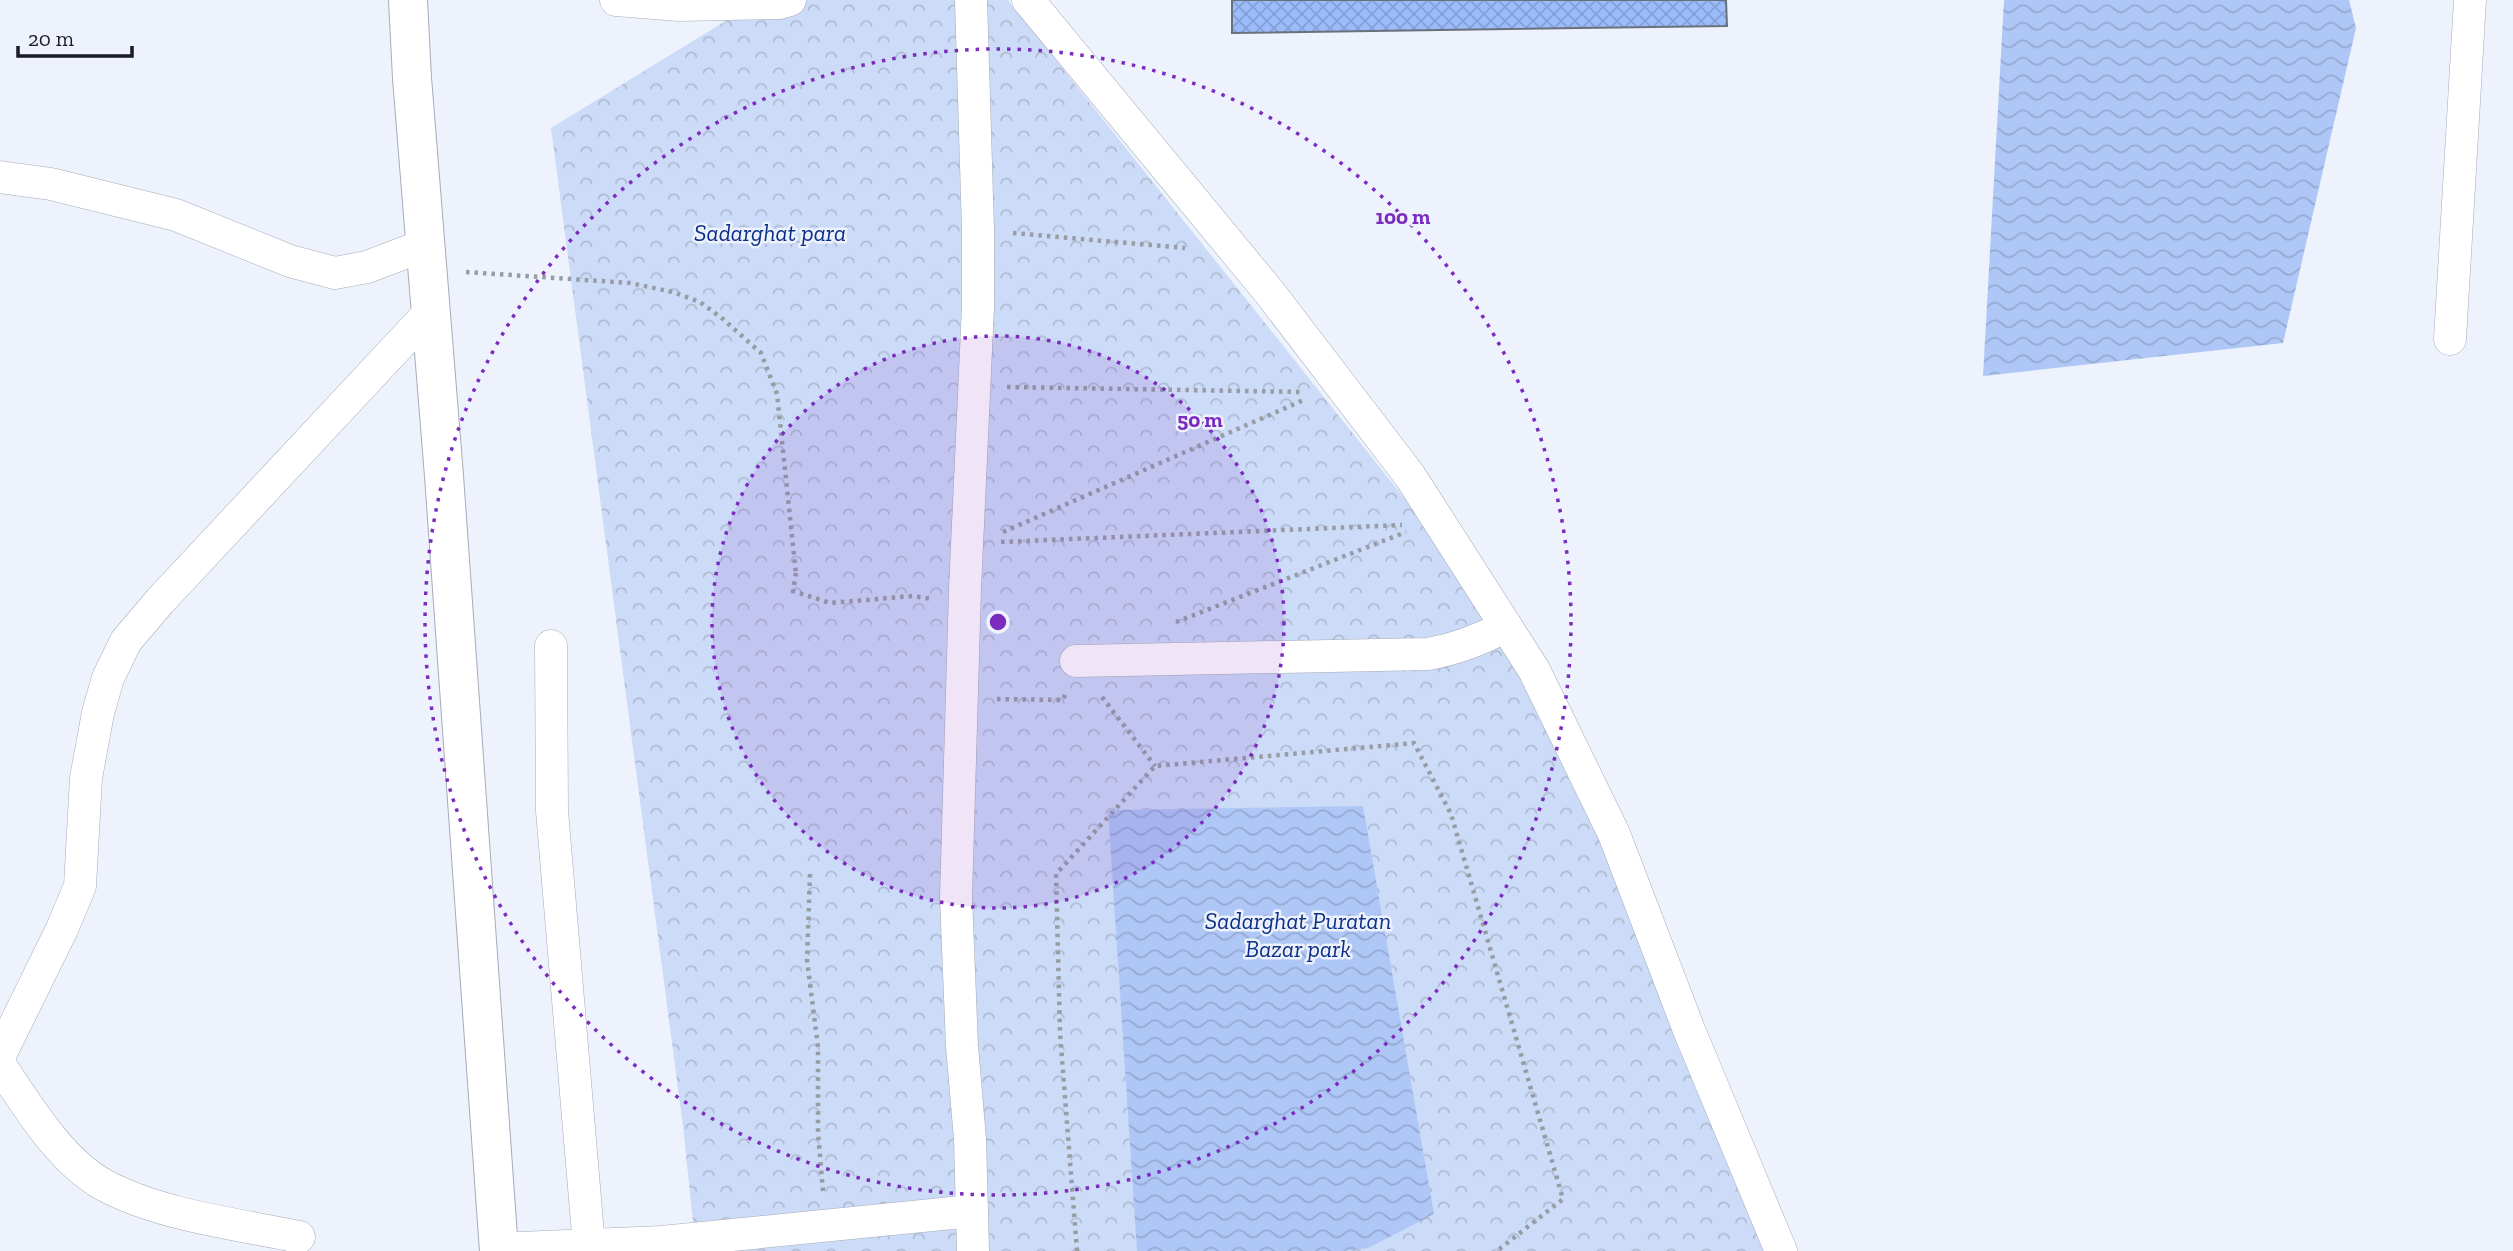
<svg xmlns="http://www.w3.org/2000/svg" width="2513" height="1251" viewBox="0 0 2513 1251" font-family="'Zilla Slab',serif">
	<defs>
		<pattern id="park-crowns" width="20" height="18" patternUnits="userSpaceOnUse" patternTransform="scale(1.75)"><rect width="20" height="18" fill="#ccdbf7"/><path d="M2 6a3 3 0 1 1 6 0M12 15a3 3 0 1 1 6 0" fill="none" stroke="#afbbd3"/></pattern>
		<pattern id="water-waves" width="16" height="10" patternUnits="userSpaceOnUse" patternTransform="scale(1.75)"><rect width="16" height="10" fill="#aec7f6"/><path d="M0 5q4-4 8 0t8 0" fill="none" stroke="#95aad3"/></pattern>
		<pattern id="building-cross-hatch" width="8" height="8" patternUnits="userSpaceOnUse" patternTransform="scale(1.75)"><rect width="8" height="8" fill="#9bbbfa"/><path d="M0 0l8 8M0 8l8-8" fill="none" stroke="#85a0d6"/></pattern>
	</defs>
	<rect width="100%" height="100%" fill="#edf2fd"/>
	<path fill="url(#park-crowns)" d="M768,0H1008L1506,626L1779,1251H696L683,1126L551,128L755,3Z"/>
	<g fill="url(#water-waves)">
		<path d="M2004,0H2349L2356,28L2283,343L1983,376Z"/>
		<path d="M1363,806L1434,1214L1368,1248L1343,1251H1137L1108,810Z"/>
	</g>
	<path fill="url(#building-cross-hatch)" stroke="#6b717c" stroke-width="2" d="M1232,0H1726L1727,26L1232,33Z"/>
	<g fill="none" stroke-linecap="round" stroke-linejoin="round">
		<g stroke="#a6acb9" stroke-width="33">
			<g id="minor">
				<path d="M616,0L680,5L780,3L790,0"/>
				<path d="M971,0L978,230V307L965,589L956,897L962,1046L970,1139L973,1251"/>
				<path d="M1028,0L1270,293L1410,476L1534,670L1614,834L1689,1030L1781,1251"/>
				<path d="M0,177L51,184L176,215L290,261L335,273L367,267L425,245"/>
				<path d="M2450,339L2470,0"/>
				<path d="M551,646L552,811L589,1246"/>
				<path d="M1076,661L1428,654C1457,649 1480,640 1506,626"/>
				<path d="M0,1055L62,929L80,886L86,778L98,713L108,678L126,641L160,601L430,312"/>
				<path d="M0,1065C27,1105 60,1161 104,1185C159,1215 237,1224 299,1237"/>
				<path d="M499,1249L662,1242L972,1211"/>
			</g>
		</g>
		<g stroke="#a6acb9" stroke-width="40">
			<path id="trunk" d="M408,0L412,78L444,476L499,1251"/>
		</g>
		<g stroke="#989ca5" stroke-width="4.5" stroke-dasharray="3.5 5" stroke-linecap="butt">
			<path d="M1013,233L1185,248"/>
			<path d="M466,272L630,283L673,292L700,302L723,319L761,353L777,394L796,574"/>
			<path d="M1007,387L1303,392"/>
			<path d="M1003,532L1306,399"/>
			<path d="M1001,542L1402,525"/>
			<path d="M796,573L793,591L830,603L913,596L932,599"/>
			<path d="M1176,622L1406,532"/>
			<path d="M1102,697L1155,766"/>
			<path d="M997,699L1063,700L1066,692"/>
			<path d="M810,874L807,960L818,1047V1133L823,1191"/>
			<path d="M1077,1251L1060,1033L1056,874L1155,766L1414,743L1451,814L1563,1199L1497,1251"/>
		</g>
		<use href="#minor" stroke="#fff" stroke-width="32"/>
		<use href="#trunk" stroke="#fff" stroke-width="38"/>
	</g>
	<circle cx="998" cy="622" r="286" fill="#7b2cbf" fill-opacity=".12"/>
	<g fill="none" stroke="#7b2cbf" stroke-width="3.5" stroke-dasharray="3.5 7">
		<circle cx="998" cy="622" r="286"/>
		<circle cx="998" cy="622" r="573"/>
	</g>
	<g text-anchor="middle" stroke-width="5" stroke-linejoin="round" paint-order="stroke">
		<g font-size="24" font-style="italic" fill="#0e3188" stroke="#edf2fd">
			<text x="770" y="241">Sadarghat para</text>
			<text x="1298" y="929">Sadarghat Puratan<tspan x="1298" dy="28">Bazar park</tspan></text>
		</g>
	</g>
	<circle cx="998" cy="622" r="10" fill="#7b2cbf" stroke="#edf2fd" stroke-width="3.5"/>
	<g font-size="21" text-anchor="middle" font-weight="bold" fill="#7b2cbf" stroke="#edf2fd" stroke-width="5" stroke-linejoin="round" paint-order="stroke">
		<text x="1403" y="224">100 m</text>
		<text x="1200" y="427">50 m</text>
	</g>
	<path d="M18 46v10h114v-10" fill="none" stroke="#191b20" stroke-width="3.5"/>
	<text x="28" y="46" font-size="21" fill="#191b20" stroke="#edf2fd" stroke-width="5" paint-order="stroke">20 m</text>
</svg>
